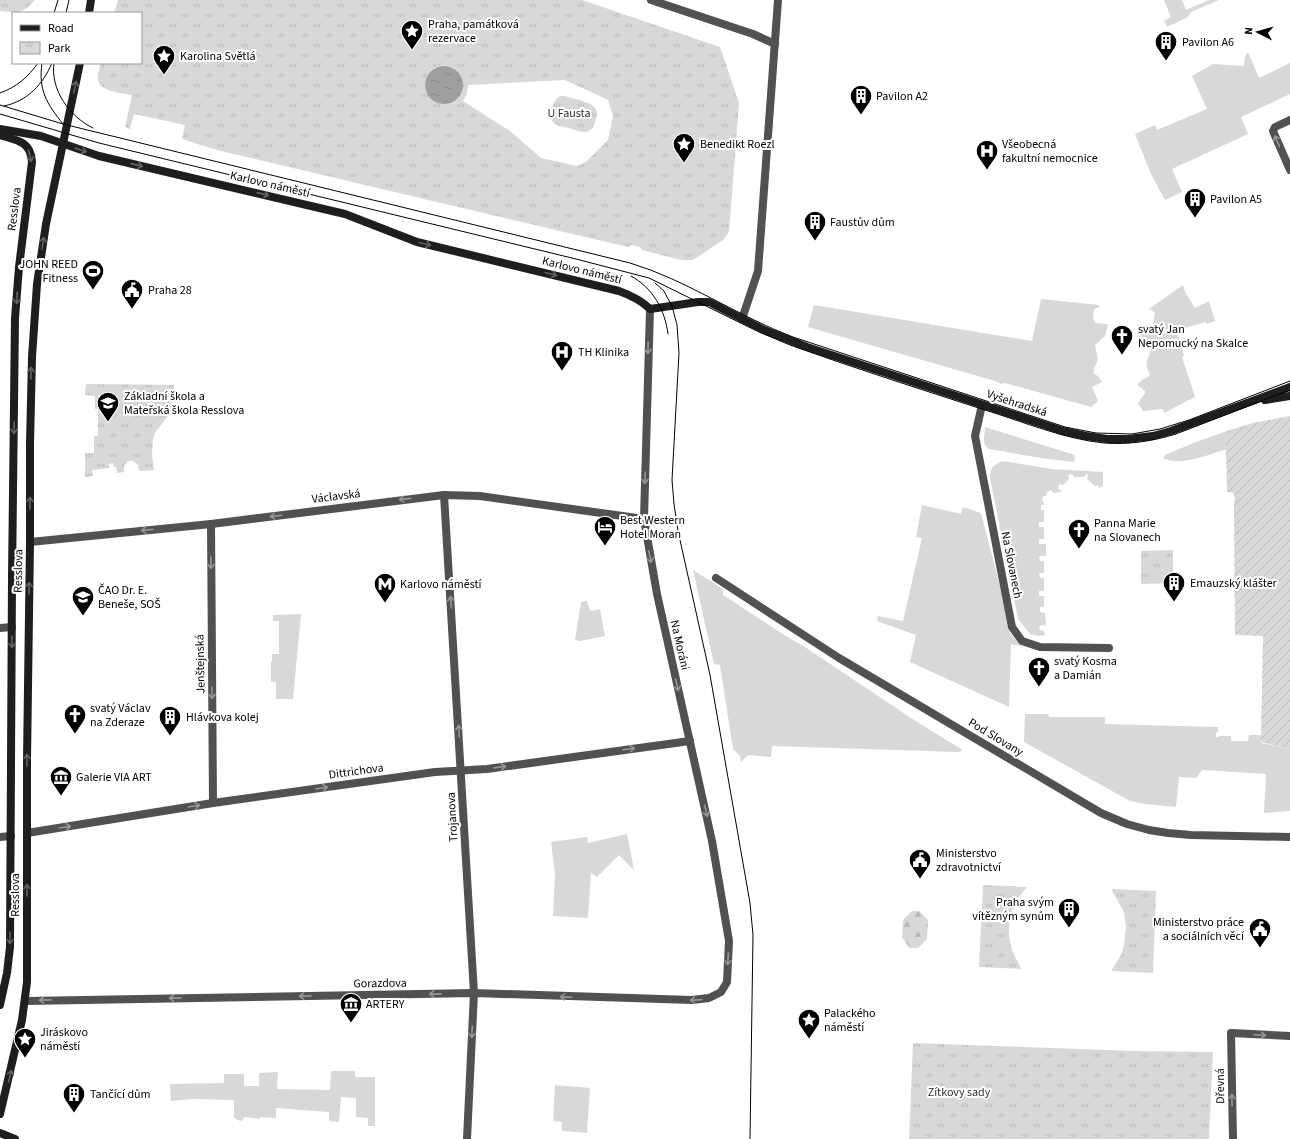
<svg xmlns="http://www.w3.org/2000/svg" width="1290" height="1139" viewBox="0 0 1290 1139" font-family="'Source Sans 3',sans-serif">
	<defs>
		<pattern id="forest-firs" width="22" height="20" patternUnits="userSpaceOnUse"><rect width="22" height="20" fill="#d8d8d8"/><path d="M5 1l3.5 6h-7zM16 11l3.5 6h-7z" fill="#b8b8b8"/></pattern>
		<pattern id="park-tufts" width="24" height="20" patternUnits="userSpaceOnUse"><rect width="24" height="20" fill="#d8d8d8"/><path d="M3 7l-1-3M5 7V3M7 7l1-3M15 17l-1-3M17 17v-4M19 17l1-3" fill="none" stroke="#b8b8b8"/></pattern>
		<pattern id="garden-furrows" width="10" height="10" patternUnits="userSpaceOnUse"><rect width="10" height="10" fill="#d8d8d8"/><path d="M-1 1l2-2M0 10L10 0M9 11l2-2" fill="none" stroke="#b8b8b8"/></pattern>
		<pattern id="water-ripples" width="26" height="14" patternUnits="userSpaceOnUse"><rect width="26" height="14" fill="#9f9f9f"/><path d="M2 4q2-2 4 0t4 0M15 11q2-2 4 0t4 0" fill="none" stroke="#878787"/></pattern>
	</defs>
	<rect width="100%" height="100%" fill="#fff"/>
	<g fill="#d8d8d8">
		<path d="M1164,0H1182L1186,10L1209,0H1219L1191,12L1188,17L1167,27L1164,21L1171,17Z"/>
		<path d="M1248,52L1259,78L1290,63V94L1241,117L1248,134L1172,169L1182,192L1165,200L1151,174L1135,134L1155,125L1157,130L1207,109L1192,76L1213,64L1244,66L1245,57Z"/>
		<path d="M1183,285L1185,292L1195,308L1209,301L1215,321L1207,324L1206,322L1177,330L1184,356L1182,357L1195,397L1164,413L1163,409L1143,411L1138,403L1145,393V391L1137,385L1142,380L1148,377L1150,375C1142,358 1151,359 1151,347C1143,342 1139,336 1139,326L1150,327L1153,325L1155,313L1152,310L1149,309Z"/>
		<path d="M1041,299L1099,305V307L1094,309L1093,319L1096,323L1108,324L1105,336L1095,345C1095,350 1099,356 1097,362C1095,367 1093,368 1094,374L1098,376L1102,382L1092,387L1098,401L1091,407L1005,383L1001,384L995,381L808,327L814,305L1032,341Z"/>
		<path d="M985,427L1075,455L1074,462L1041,458L989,449C981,443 985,436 985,427Z"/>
		<path d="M1227,431L1224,450C1207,455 1179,467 1163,458L1165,455L1196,442Z"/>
		<path d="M1002,461L1052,469L1103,472V486L1099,488L1098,485L1095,486L1087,479L1088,475L1086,474L1084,477H1074L1072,474L1068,475L1069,479L1063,485L1059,484L1058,489L1061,490V492L1053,493L1052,490L1046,492L1047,494L1046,496H1043L1042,501L1044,502V505H1041V510H1044V522H1039V527H1044V539H1039V544H1046V556H1039L1040,561H1044V573H1039L1040,578H1044V591H1039V596H1044V607H1040V612L1045,613L1046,625L1039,626L1040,630L1044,631L1045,635L1040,636L1030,634L1018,619L990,478C990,467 993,466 1002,461Z"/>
		<path d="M922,505L961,514L963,507L981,513L1001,590L1010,633L1021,646L1011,644L1009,707L910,662L916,635L877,621L878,616L903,621L922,538L916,537Z"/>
		<path d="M693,570L723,589V595L789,638L805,647L914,720L961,749L962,751L958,752L772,746L771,757L748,755L741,762L740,756L733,749L720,665L714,664Z"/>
		<path d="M587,601L590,611L600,609L605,636L580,641L575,640L581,602Z"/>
		<path d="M301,614L293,699H276V682H271V662L272,661V654H279V621H273V615Z"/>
		<path d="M1025,714H1048L1049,717H1105V724L1218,727V732L1216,733V737H1219V736H1231V741H1248L1249,735H1261V743L1290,749V811L1264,813L1266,774L1202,770L1196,778L1179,777L1176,807L1145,804L1130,801L1024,742Z"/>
		<path d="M627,834L634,870L619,855L597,877L591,873L588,918L553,916L555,874L551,842L587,837L588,843Z"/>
		<path d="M331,1071H355V1077H375V1126H368V1118L356,1117V1098L341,1097L339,1122L329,1121V1112L276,1108V1118L260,1117L259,1119L244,1117L242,1121L237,1120V1119L234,1118V1100L194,1099L171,1101L170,1084L224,1083V1074H244V1086H259V1073L278,1072L277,1089L330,1090Z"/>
		<path d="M555,1085L590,1088L587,1133L562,1131V1122L553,1121Z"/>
	</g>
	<path fill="url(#forest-firs)" d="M912,911H919L928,920L927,939L918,948H910L902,938L903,920Z"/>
	<g fill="url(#park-tufts)" fill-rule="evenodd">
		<path d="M0,0H35C23,14 17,13 0,11Z"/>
		<path d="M118,0H582L720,47L739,103L729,232L723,240L693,260H681L642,250L640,247L632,245L628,247L217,150L182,139L185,125L134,114L130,129L125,127L132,95C122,93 99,92 98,79C97,74 100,68 101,63H141V13H114ZM438,66C460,64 460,75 461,92L453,101L426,92C423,80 427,72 438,66ZM565,80L608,100L613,116L608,140L586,162L577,166L541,158L510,131L463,101L467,94L468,85Z"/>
		<path d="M560,96H564C574,99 598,102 597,114C597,117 595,121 595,123C591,137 578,131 569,128C564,127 557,126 554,123C546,116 553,100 560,96Z"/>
		<path d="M86,384L174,385L171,412L155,433L153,439L152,454L154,470L139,471L138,465L133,461H128L124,466V472L117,473L116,467H114L113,463L109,464V468L92,470L93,476L85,477V453H94V436H98V409H95V396L85,395Z"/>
		<path d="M1173,550V583L1141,584V551Z"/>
		<path d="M983,885L1027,887C1024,891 1020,895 1018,899C1008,915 1006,935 1013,952C1015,958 1019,963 1021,969L979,967Z"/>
		<path d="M1111,889L1156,891L1153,973L1111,971L1121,955L1124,945L1126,927L1124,912Z"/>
		<path d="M913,1043L1135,1051L1213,1052L1209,1139H909Z"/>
	</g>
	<path fill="url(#garden-furrows)" d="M1290,416V749L1261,742L1263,636L1235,635L1234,501L1235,500L1234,493L1227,492L1226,450H1224L1227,431L1253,423Z"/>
	<circle fill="url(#water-ripples)" cx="444" cy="85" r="19"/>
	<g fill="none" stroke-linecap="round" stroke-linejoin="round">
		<g stroke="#515151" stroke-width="8">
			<path d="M651,0L753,34L775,44"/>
			<path d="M1290,120L1275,127L1273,131L1290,170"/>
			<path d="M742,319L758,271L778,0"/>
			<path d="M982,405L975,436L1012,627L1022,641L1040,647L1109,648"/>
			<path d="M444,495L474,993L467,1139"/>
			<path d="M211,524L213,803"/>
			<path d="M30,542L211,524L444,495L480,496L644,519"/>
			<path d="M716,578L839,658L1101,813L1127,824L1149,830L1168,833L1191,835L1290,837"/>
			<path d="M0,628L12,627"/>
			<path d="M27,833L213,803L435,772L487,769L690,741"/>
			<path d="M0,837L11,836"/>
			<path d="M26,1001L474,993L692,1000L709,998L721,992L727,982L729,941L712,841L657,594L644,519L650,309"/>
			<path d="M1233,1139L1231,1033L1290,1036"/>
		</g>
		<g stroke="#1e1e1e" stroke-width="8">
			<path d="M89,13L91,0"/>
			<path d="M0,129L41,136L99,156L345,214L417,242L619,291C630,295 641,300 650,309L698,302H709L764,330L807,347L1063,431L1086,436L1107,439H1128L1153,436L1171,431L1290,387"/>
			<path d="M0,135C16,140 31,141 32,162L19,267L15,318L12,578L10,947L7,973L0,1005"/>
			<path d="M1265,400L1290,396"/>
			<path d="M0,1114L22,1020L27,982V760L30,542V444L32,357L37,284L46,224L80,63"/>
			<path d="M0,1133L15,1139"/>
		</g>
		<g stroke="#000" stroke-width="1">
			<path d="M54,13L58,0"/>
			<path d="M66,13L69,0"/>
			<path d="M42,63C38,90 47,104 63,124"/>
			<path d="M54,63C50,90 70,117 93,128"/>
			<path d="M0,93C17,87 28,77 38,63"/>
			<path d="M0,105L63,124L630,263C687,280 737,316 793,337L1065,427L1096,433L1132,434L1160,429L1189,420L1290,381"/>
			<path d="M4,106C28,101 43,84 52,63"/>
			<path d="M0,114L99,143L576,259L649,278L759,332L790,345C854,368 920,389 985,410C1024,422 1064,439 1104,443C1129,445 1153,441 1176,434L1290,390"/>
			<path d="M631,276C653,288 665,310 668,334"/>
			<path d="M655,283L664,291L668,299L672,306L677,325L679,353L672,480L674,504L678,531L710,675L750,903L753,935L750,1139"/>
		</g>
	</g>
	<defs><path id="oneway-shaft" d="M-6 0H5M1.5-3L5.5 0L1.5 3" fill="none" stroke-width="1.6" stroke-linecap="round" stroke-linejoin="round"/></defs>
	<g stroke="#626262">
		<use href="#oneway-shaft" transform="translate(75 87) rotate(-78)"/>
		<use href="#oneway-shaft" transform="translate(81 150) rotate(18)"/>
		<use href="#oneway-shaft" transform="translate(30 156) rotate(76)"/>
		<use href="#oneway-shaft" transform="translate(137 165) rotate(13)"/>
		<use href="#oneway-shaft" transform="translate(263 194) rotate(13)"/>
		<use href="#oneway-shaft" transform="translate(43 243) rotate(-81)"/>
		<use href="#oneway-shaft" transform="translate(425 244) rotate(14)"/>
		<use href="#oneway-shaft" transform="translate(551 274) rotate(14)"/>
		<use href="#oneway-shaft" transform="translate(17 298) rotate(93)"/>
		<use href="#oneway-shaft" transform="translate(31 373) rotate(-89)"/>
		<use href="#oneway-shaft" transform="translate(14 428) rotate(91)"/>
		<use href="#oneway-shaft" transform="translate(30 503) rotate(-90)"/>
		<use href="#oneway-shaft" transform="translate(29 588) rotate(-89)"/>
		<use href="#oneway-shaft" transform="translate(12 642) rotate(90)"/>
		<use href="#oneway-shaft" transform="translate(27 760) rotate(-90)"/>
		<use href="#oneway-shaft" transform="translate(27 890) rotate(-90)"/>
		<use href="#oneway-shaft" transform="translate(10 938) rotate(90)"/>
		<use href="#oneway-shaft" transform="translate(10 1076) rotate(-76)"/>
	</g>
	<g stroke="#979797">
		<use href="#oneway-shaft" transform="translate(1277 141) rotate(-114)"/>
		<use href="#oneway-shaft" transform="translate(648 348) rotate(91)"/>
		<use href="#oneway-shaft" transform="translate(645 478) rotate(91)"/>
		<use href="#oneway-shaft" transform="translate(405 499) rotate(173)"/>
		<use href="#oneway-shaft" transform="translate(276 516) rotate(173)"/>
		<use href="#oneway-shaft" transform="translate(147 530) rotate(174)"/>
		<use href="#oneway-shaft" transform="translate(650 557) rotate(80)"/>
		<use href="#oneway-shaft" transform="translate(211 563) rotate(89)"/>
		<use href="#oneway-shaft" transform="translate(451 602) rotate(-94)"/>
		<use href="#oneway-shaft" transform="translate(677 685) rotate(77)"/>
		<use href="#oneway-shaft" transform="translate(212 693) rotate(89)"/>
		<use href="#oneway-shaft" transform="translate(459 731) rotate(-94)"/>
		<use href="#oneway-shaft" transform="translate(629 749) rotate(-8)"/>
		<use href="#oneway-shaft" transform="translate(500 767) rotate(-8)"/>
		<use href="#oneway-shaft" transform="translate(322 788) rotate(-8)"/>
		<use href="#oneway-shaft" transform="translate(194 806) rotate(-9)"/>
		<use href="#oneway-shaft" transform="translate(706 811) rotate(77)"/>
		<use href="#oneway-shaft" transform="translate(65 827) rotate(-9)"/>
		<use href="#oneway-shaft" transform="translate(728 959) rotate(93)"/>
		<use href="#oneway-shaft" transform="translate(435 994) rotate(179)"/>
		<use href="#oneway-shaft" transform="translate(305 996) rotate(179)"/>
		<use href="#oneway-shaft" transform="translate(566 997) rotate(-178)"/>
		<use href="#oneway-shaft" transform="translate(175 998) rotate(179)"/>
		<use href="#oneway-shaft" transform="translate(45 1000) rotate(179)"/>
		<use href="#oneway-shaft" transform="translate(696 1000) rotate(176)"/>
		<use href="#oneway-shaft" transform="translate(472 1032) rotate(93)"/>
		<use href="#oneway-shaft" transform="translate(1260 1035) rotate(3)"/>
		<use href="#oneway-shaft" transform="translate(1232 1100) rotate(-91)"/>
	</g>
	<defs>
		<g id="sight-pin" transform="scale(1.15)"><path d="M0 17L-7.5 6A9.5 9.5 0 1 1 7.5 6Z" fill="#000" stroke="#fff"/><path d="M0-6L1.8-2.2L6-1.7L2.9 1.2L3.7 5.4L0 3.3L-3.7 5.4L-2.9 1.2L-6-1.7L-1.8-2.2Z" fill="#fff"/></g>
		<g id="building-pin" transform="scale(1.15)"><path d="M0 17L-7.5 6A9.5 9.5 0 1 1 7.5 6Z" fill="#000" stroke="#fff"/><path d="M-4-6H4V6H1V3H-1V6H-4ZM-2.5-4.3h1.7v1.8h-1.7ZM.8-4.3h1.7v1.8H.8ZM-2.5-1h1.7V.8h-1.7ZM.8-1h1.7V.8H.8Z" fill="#fff"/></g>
		<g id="hospital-pin" transform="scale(1.15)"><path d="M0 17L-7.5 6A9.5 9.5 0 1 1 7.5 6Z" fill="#000" stroke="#fff"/><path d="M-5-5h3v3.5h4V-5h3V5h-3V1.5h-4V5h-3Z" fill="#fff"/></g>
		<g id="stadium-pin" transform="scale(1.15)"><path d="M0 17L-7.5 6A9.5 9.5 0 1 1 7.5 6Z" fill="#000" stroke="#fff"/><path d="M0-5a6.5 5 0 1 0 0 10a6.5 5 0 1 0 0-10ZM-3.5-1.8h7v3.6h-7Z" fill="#fff"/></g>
		<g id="civic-pin" transform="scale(1.15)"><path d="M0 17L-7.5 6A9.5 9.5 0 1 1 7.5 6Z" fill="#000" stroke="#fff"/><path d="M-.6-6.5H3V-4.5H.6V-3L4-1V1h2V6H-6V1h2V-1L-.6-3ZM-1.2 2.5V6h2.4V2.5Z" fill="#fff"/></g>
		<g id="church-pin" transform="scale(1.15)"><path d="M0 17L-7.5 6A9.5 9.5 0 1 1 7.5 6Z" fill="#000" stroke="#fff"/><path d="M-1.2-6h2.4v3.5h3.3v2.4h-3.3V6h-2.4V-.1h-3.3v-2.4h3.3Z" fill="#fff"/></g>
		<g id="school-pin" transform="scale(1.15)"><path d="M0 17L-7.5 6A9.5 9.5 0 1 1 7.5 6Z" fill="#000" stroke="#fff"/><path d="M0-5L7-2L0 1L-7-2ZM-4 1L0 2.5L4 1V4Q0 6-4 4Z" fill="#fff"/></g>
		<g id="hotel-pin" transform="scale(1.15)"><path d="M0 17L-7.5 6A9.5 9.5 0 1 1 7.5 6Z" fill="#000" stroke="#fff"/><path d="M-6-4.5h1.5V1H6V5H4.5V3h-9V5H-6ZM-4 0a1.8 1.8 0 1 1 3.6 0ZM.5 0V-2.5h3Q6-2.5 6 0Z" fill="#fff"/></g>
		<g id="metro-pin" transform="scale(1.15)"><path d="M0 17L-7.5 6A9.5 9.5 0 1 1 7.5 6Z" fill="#000" stroke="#fff"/><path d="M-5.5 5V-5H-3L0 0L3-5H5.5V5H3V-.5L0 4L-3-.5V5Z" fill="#fff"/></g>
		<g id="university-pin" transform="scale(1.15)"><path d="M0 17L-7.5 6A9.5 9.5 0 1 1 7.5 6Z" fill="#000" stroke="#fff"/><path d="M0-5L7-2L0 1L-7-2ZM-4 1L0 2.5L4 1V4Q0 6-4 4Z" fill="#fff"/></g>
		<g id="museum-pin" transform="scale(1.15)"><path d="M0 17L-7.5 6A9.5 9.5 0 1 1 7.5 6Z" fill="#000" stroke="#fff"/><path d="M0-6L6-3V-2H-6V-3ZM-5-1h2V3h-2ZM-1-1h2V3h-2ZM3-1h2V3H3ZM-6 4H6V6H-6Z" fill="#fff"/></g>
	</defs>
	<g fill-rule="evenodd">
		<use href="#sight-pin" x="412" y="31"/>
		<use href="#building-pin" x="1166" y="42"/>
		<use href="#sight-pin" x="164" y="56"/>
		<use href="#building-pin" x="861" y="96"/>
		<use href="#sight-pin" x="684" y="144"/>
		<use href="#hospital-pin" x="987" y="151"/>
		<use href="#building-pin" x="1195" y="199"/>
		<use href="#building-pin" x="815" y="222"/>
		<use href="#stadium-pin" x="93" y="271"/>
		<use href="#civic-pin" x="132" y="290"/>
		<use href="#church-pin" x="1122" y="336"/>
		<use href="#hospital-pin" x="562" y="352"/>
		<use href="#school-pin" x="108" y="403"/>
		<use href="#hotel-pin" x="605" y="527"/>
		<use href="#church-pin" x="1079" y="530"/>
		<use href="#building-pin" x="1174" y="583"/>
		<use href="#metro-pin" x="385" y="584"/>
		<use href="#university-pin" x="83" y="597"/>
		<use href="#church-pin" x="1039" y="668"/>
		<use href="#church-pin" x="75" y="715"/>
		<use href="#building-pin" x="170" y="717"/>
		<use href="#museum-pin" x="61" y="777"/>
		<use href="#civic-pin" x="920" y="860"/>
		<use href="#building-pin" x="1069" y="909"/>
		<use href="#civic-pin" x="1260" y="929"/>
		<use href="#museum-pin" x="351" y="1004"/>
		<use href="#sight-pin" x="809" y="1020"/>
		<use href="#sight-pin" x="25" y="1039"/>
		<use href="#building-pin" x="74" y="1094"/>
	</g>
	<g text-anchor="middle" stroke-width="4" stroke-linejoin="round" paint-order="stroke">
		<g font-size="12" fill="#000" stroke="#fff" text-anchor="start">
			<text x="428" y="28">Praha, památková<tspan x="428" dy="14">rezervace</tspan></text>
			<text x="1182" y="46">Pavilon A6</text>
			<text x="180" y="60">Karolina Světlá</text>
			<text x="876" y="100">Pavilon A2</text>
			<text x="700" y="148">Benedikt Roezl</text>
			<text x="1002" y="148">Všeobecná<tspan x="1002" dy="14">fakultní nemocnice</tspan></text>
			<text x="1210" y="203">Pavilon A5</text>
			<text x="830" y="226">Faustův dům</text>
			<text x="78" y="268" text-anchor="end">JOHN REED<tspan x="78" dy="14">Fitness</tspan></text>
			<text x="148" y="294">Praha 28</text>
			<text x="1138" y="333">svatý Jan<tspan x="1138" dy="14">Nepomucký na Skalce</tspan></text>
			<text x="578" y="356">TH Klinika</text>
			<text x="124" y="400">Základní škola a<tspan x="124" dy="14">Mateřská škola Resslova</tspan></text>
			<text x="620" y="524">Best Western<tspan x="620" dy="14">Hotel Moran</tspan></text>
			<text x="1094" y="527">Panna Marie<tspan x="1094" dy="14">na Slovanech</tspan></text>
			<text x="1190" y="587">Emauzský klášter</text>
			<text x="400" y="588">Karlovo náměstí</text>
			<text x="98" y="594">ČAO Dr. E.<tspan x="98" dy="14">Beneše, SOŠ</tspan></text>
			<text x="1054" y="665">svatý Kosma<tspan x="1054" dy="14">a Damián</tspan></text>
			<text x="90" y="712">svatý Václav<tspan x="90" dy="14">na Zderaze</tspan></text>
			<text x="186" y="721">Hlávkova kolej</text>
			<text x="76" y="781">Galerie VIA ART</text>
			<text x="936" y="857">Ministerstvo<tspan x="936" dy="14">zdravotnictví</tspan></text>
			<text x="1054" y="906" text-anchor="end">Praha svým<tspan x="1054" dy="14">vítězným synům</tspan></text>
			<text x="1244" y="926" text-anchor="end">Ministerstvo práce<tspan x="1244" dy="14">a sociálních věcí</tspan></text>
			<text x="366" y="1008">ARTERY</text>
			<text x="824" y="1017">Palackého<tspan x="824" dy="14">náměstí</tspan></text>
			<text x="40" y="1036">Jiráskovo<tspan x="40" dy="14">náměstí</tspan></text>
			<text x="90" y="1098">Tančící dům</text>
		</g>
		<g font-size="12" fill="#2f2f2f" stroke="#fff">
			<text x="569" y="117">U Fausta</text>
			<text x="959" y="1096">Zítkovy sady</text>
		</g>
		<g font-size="12" fill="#000" stroke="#fff">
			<text transform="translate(270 184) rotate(13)" y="4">Karlovo náměstí</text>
			<text transform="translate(14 209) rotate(-83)" y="4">Resslova</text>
			<text transform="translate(582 270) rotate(14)" y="4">Karlovo náměstí</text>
			<text transform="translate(1017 403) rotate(18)" y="4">Vyšehradská</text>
			<text transform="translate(336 496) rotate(-7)" y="4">Václavská</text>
			<text transform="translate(1012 565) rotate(79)" y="4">Na Slovanech</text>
			<text transform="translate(18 571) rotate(-89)" y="4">Resslova</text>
			<text transform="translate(680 645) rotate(77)" y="4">Na Moráni</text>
			<text transform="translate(200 664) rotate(-91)" y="4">Jenštejnská</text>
			<text transform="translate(996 737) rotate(31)" y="4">Pod Slovany</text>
			<text transform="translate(356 771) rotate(-8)" y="4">Dittrichova</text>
			<text transform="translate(452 817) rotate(-93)" y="4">Trojanova</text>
			<text transform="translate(15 895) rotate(-90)" y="4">Resslova</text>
			<text transform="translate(380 983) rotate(-1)" y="4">Gorazdova</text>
			<text transform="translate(1220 1086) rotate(-91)" y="4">Dřevná</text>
		</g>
	</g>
	<rect x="12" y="12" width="130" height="52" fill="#ffffff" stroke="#999999"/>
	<rect x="20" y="25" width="20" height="6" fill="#1e1e1e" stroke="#999999"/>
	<text x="48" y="32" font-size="12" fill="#000000">Road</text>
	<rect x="20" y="42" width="20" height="12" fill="url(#park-tufts)" stroke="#999999"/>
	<text x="48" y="52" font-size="12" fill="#000000">Park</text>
	<g transform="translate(1258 32) rotate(276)" stroke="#ffffff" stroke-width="3" paint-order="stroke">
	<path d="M0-3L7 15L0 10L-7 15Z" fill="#000000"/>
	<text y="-6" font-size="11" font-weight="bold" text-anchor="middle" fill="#000000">N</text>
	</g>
</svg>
